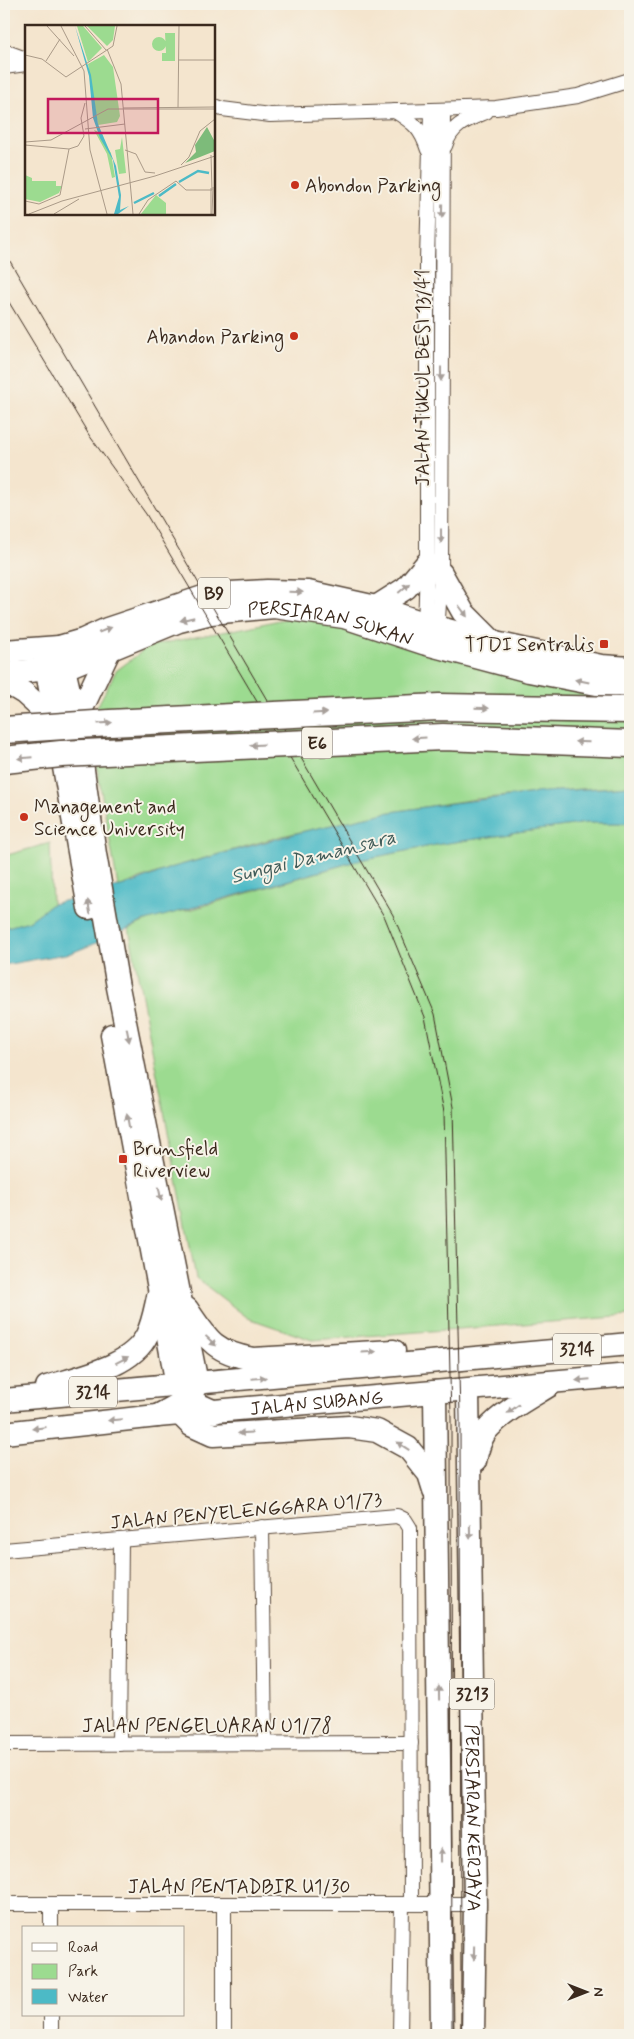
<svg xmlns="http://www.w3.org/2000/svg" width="634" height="2039" viewBox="0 0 634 2039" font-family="Mynerve,sans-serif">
	<rect width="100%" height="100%" fill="#f7f3e8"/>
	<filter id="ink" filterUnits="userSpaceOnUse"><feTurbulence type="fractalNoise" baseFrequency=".02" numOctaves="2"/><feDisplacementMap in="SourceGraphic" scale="10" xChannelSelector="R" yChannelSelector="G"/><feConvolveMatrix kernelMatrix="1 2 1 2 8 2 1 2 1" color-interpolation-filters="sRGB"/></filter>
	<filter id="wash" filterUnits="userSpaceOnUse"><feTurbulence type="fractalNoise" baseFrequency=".0096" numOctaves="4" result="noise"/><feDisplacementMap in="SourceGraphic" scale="20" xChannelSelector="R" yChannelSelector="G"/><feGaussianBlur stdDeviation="1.12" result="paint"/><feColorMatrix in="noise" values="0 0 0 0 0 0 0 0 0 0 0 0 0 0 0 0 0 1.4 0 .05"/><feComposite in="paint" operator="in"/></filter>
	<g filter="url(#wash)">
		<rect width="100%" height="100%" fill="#f4e5ce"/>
		<g fill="#9cdb90" stroke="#6c8257">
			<path d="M302,615L630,691V786L579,789L476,799L385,813L282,836L170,868L118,887L89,722L116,671L149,646L248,627Z"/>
			<path d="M586,823H630V1316L312,1340L248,1318L196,1278L129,929C149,918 170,913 193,909L360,860L441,844Z"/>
			<path d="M50,843L52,904L29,921L4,928V856Z"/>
		</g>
		<path fill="#4cbac6" stroke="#447272" d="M630,786V823H586L441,844L360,860L142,922L104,940L71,953L4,965V928L29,921L52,904L136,882L170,868L305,831L385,813L445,804L545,792Z"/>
	</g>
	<g filter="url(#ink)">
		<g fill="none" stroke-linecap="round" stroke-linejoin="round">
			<g stroke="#574638" stroke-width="16">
				<g id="minor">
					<path d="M4,51L26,59"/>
					<path d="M4,67L26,64"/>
					<path d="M214,106L222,109L270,115L496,108L578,96L630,80"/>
					<path d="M395,111C414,123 421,128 428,150"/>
					<path d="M445,146C451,125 467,120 486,112"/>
					<path d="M425,630L427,563V260L431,111"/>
					<path d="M437,634L441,573L443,110"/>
					<path d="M262,1527L265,1743"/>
					<path d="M4,1550L397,1516L405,1520L410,1528L411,1904"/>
					<path d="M4,1744L411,1743"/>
					<path d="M119,1744L121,1540"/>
					<path d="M4,1904H475"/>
					<path d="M51,1904V1928"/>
					<path d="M224,1904V2035"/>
					<path d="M51,2015V2035"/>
					<path d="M400,2035L402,1904"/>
				</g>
			</g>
			<g stroke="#574638" stroke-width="25">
				<g id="primary">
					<path d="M441,573L463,612L492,641"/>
					<path d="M376,607L406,588L427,563"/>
					<path d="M59,647L76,721L95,854L118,987L197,1383C191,1400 172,1408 157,1416"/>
					<path d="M43,649L89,908"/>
					<path d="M4,651L59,647L83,640L107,629L212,594L267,591L308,592L376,607L426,624L495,643L601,666L630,668"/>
					<path id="s1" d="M4,673L65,668L179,621L211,613L274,607L344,617L423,643L529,671L612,687L630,688"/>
					<path d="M4,681L24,693L55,721"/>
					<path d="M76,721L109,651"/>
					<path d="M112,1035L177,1385L186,1399L215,1412"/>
					<path d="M187,1309C208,1340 214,1352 253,1359L394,1351"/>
					<path d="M47,1387C78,1377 132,1367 147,1335C153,1323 155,1310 158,1297"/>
					<path id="s2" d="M468,1390L475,1904L473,2035"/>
					<path d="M435,1392L442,2035"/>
					<path d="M4,1400L630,1344"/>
					<path d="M180,1414L191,1425L213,1435L349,1427L377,1431L408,1448L429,1474L434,1490"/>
					<path id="s3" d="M4,1433L157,1416L630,1375"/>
					<path d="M475,1461C477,1451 480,1440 486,1431C502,1412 529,1398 550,1385"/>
				</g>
			</g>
			<use href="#minor" stroke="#fff" stroke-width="14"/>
			<use href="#primary" stroke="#fff" stroke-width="22"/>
			<g stroke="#3b2a1e" stroke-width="1">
				<path d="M4,251L393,915L435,1014L453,1107L460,1417L461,2035"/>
				<path d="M4,294L89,435L146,514L385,918L425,1017L444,1112L451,1419L452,2035"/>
			</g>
			<g stroke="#574638" stroke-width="29" stroke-linecap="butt">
				<g id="motorway-bridge">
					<path d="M4,730L110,723L439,707L630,710"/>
					<path d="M4,760L61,754L443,737L630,744"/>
				</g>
			</g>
			<use href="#motorway-bridge" stroke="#fff" stroke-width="26"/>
		</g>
		<defs><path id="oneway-solid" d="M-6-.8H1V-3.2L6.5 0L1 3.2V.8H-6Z" transform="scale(1.25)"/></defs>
		<g fill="#a79f9a">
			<use href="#oneway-solid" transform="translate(442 211) rotate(91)"/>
			<use href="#oneway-solid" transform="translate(441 374) rotate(90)"/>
			<use href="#oneway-solid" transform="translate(441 536) rotate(90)"/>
			<use href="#oneway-solid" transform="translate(404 588) rotate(-41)"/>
			<use href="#oneway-solid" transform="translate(296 592) rotate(2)"/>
			<use href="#oneway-solid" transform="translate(463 611) rotate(53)"/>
			<use href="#oneway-solid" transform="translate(187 619) rotate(166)"/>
			<use href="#oneway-solid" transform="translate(105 630) rotate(-22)"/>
			<use href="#oneway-solid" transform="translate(582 681) rotate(-169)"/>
			<use href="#oneway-solid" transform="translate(482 708) rotate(1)"/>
			<use href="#oneway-solid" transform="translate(320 713) rotate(-3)"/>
			<use href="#oneway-solid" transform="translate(105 723) rotate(-4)"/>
			<use href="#oneway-solid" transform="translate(419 738) rotate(177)"/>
			<use href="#oneway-solid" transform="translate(582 742) rotate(-178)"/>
			<use href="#oneway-solid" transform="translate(257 745) rotate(177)"/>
			<use href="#oneway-solid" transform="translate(25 758) rotate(175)"/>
			<use href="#oneway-solid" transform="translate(89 907) rotate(-100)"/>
			<use href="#oneway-solid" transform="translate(128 1035) rotate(79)"/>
			<use href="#oneway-solid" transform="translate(128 1121) rotate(-100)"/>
			<use href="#oneway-solid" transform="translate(160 1194) rotate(79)"/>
			<use href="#oneway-solid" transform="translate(211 1341) rotate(43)"/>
			<use href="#oneway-solid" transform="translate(369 1352) rotate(-3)"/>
			<use href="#oneway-solid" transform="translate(122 1360) rotate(-27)"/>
			<use href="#oneway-solid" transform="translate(259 1378) rotate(-5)"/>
			<use href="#oneway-solid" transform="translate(583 1380) rotate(175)"/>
			<use href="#oneway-solid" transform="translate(513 1409) rotate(144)"/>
			<use href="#oneway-solid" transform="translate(115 1420) rotate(175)"/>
			<use href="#oneway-solid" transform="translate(39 1428) rotate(173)"/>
			<use href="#oneway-solid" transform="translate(245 1433) rotate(177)"/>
			<use href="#oneway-solid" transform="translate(403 1446) rotate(-147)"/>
			<use href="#oneway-solid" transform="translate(470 1532) rotate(89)"/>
			<use href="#oneway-solid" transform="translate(439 1693) rotate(-91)"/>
			<use href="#oneway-solid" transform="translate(441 1855) rotate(-91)"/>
			<use href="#oneway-solid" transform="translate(474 1953) rotate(91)"/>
		</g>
	</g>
	<g fill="#c8321e" stroke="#f7f3e8" stroke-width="2">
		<circle cx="295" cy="185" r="5"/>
		<circle cx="294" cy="336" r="5"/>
		<rect x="599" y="639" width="10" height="10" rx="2.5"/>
		<circle cx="24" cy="817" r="5"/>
		<rect x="118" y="1154" width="10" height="10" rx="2.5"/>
	</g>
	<g text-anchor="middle" stroke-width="4" stroke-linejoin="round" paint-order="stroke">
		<g fill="#f7f3e8" stroke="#73665b" stroke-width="1">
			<rect x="198" y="577.5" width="32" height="31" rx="4"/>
			<rect x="302" y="727.5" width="30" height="31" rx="4"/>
			<rect x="553" y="1333.5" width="48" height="31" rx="4"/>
			<rect x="69" y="1376.5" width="48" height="31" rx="4"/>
			<rect x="449.5" y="1678.5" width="45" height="31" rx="4"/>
		</g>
		<g font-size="18" font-weight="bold" fill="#3b2a1e">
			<text x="214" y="599">B9</text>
			<text x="317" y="749">E6</text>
			<text x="577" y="1355">3214</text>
			<text x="93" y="1398">3214</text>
			<text x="472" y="1700">3213</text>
		</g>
		<g font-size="19" fill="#3b2a1e" stroke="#f7f3e8" text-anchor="start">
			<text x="305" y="192">Abondon Parking</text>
			<text x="284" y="343" text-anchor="end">Abandon Parking</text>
			<text x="594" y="651" text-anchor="end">TTDI Sentralis</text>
			<text x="34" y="813">Management and<tspan x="34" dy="22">Science University</tspan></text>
			<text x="133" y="1155">Brunsfield<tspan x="133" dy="22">Riverview</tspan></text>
		</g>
		<g font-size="19" fill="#3b2a1e" stroke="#f7f3e8">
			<text transform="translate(422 378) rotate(-90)" y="7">JALAN TUKUL BESI 13/41</text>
			<text dy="7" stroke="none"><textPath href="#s1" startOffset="339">PERSIARAN SUKAN</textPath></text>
			<text dy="7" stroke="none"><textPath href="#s3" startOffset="314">JALAN SUBANG</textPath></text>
			<text transform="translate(246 1510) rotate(-5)" y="7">JALAN PENYELENGGARA U1/73</text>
			<text x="207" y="1732">JALAN PENGELUARAN U1/78</text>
			<text dy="7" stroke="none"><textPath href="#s2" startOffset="428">PERSIARAN KERJAYA</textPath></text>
			<text x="239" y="1893">JALAN PENTADBIR U1/30</text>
		</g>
		<g font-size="20" font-style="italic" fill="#415c59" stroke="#f7f3e8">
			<text transform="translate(313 856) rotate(-14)" y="7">Sungai Damansara</text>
		</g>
	</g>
	<g transform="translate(25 25)">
		<rect width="190" height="190" fill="#f4e5ce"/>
		<path d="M52,1H58L77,23L63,37ZM62,1H90L88,15L82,21ZM140,8H150V36H137V28H141ZM127 19a7 7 0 1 1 14 0a7 7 0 1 1-14 0ZM79,30L88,42L95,91L92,97L73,100L63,39ZM69,105L72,106L86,128L90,152L87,153L82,129ZM97,112L101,148L94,149L90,125L95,124ZM0,150L7,153V156H31V161H37L34,168L15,177L0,174ZM131,170L141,178V189H116Z" fill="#9cdb90"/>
		<path d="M182,102L190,117V126L160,138L171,127L170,120Z" fill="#7dbb7a"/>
		<path d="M50,1L66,50L73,99L91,141L96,170L95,185L104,181L93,189H89L94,172L88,135L75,113L68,93L64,51Z" fill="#4cbac6"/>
		<path fill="none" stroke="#4cbac6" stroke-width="2.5" d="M154,157L173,146L184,148M134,171L151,159M109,178L129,168"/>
		<path fill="none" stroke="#aa9a88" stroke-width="1" d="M22,1L49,31M36,1L59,46L65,125L82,189M60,1L81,25M82,24L96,59L108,189M0,30L17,34L41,52L88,21L92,1M153,35H190M21,36L35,14M98,83L190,82M153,83L154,1M60,104L100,99M0,117L26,115L83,84H190M0,120L44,124L53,121L59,111L56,93L60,78M100,125L111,129L120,147L130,148M186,130L187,165M156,140L164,132L175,106L190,94M186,163V189M0,176L14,179L35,170L44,124M4,189L37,176L130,151L190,131M29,189L54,174M114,189L123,175L151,156L161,165H187M187,189L188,162"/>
		<path fill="#c2185b" fill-opacity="0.15" stroke="#c2185b" stroke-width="2.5" d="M23,74H133V108H23Z"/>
		<rect width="190" height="190" fill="none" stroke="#3b2a1e" stroke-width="2.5"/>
	</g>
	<rect width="634" height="2039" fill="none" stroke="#f7f3e8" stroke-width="20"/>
	<rect x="22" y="1926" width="162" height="90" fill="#f7f3e8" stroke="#aca397"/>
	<rect x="32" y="1943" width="25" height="8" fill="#ffffff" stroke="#aca397"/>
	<text x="68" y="1952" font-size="15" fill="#3b2a1e">Road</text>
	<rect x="32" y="1964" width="25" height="15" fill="#9cdb90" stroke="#aca397"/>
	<text x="68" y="1976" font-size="15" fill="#3b2a1e">Park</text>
	<rect x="32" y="1989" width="25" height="15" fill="#4cbac6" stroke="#aca397"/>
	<text x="68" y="2002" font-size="15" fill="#3b2a1e">Water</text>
	<g transform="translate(586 1992) rotate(90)" stroke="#f7f3e8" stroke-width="4" paint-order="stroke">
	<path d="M0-4L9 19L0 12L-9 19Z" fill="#3b2a1e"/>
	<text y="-8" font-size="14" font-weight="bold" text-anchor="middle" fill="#3b2a1e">N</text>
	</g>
</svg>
